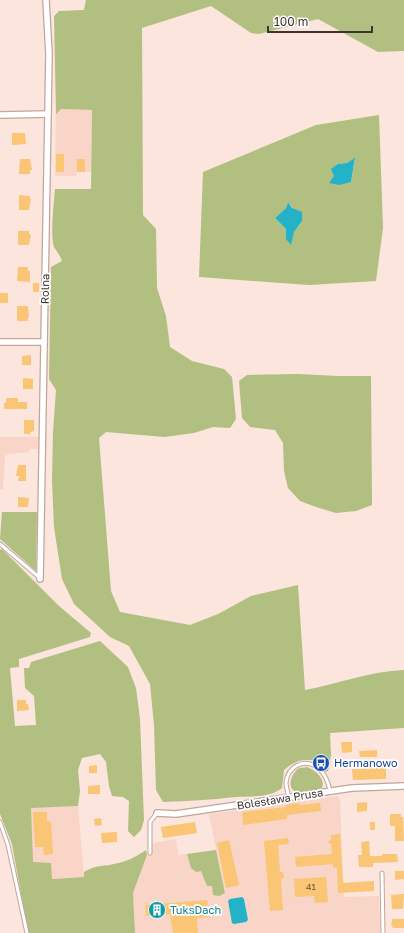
<svg xmlns="http://www.w3.org/2000/svg" width="404" height="933" viewBox="0 0 404 933" font-family="'Golos Text',sans-serif">
	<rect width="100%" height="100%" fill="#fbe5dc"/>
	<g fill="#f8d5c7">
		<path d="M61,109L92,110L91,172H77L76,176H55L56,114Z"/>
		<path d="M0,437H39V449H30L29,452L9,454L5,456L3,489H0Z"/>
		<path d="M338,796L340,800L344,897L379,896L380,933H135L133,893L147,855H152V844L159,842L176,839L178,855L187,854L191,868L201,871L207,886L212,885L225,893L209,814Z"/>
		<path d="M78,806L84,877L27,880L1,808Z"/>
	</g>
	<g fill="#b1bf80" fill-rule="evenodd">
		<path d="M86,0H404V51L378,52L318,19L259,34L251,33L211,6L142,28L143,215L156,229L157,288L166,316L170,347L192,361L224,369L232,377L236,419L230,428L213,427L194,433L164,437L106,432L99,438L111,591L120,612L190,625L218,614L251,596L298,585L305,690C338,684 370,671 404,670V728L330,733L331,755L328,771L325,772V764L319,759C314,760 311,760 306,760C297,760 290,765 284,770L282,788C270,798 250,796 235,797C211,800 187,801 163,802L156,790L154,725L150,684L129,646L110,637L74,604L62,579L54,527L52,481L53,432L56,390L49,379L51,267L62,261C60,255 57,252 54,247C50,236 54,202 55,189H91L92,110L61,109L56,114L54,16L59,11L84,10Z"/>
		<path d="M379,115L383,228L376,281L309,285L199,277L203,172L316,125ZM355,159L351,182L330,183L333,179L338,164L347,163ZM288,202L302,221L294,232L286,239V229L275,218L286,208Z"/>
		<path d="M298,374L338,376H371L372,505L356,511L336,513L316,507L300,501L288,488L284,471L283,443L275,430L250,427L242,418L239,381L247,375Z"/>
		<path d="M2,512H37L36,571L0,539Z"/>
		<path d="M2,549L59,606L91,633L90,637L19,659V667L10,668L15,726L36,725L34,696L25,688L24,668H29L31,662L100,641L128,667L136,688L140,719L144,820L141,830L134,837L128,831L129,801L123,797L112,796L109,786L106,762L100,754L82,758L78,770L80,791L78,806L31,808L33,862L51,863L52,879L84,877V872C98,864 101,867 114,864C126,862 136,857 146,850L147,855L133,893L135,933H28L12,844L0,814V550Z"/>
		<path d="M307,767C315,770 326,779 322,788C315,790 304,794 297,792C286,789 291,774 298,769C300,767 304,768 307,767Z"/>
		<path d="M216,850L225,893L219,896L213,895L212,886H207L201,871L196,872L191,868L187,854Z"/>
	</g>
	<g fill="#24b2c9">
		<path d="M355,158L351,182L339,185L329,183L334,176L331,169L338,164L347,163Z"/>
		<path d="M288,202L292,208L302,212V221L294,232L291,245L286,239V229L275,218L286,208Z"/>
		<path d="M242,897L244,899L248,920L246,922L234,924L232,923L228,901L230,899Z"/>
	</g>
	<g fill="#fac574">
		<path d="M12,133H25L26,144L12,145Z"/>
		<rect x="56" y="154" width="8" height="18"/>
		<path d="M20,159H30L32,170H30V174H19Z"/>
		<rect x="77" y="159" width="8" height="13"/>
		<path d="M19,195L30,196V199H31L29,210H19Z"/>
		<path d="M18,231H29V234L31,235L29,245H18Z"/>
		<path d="M18,267H28V271H30V282L17,281Z"/>
		<rect x="33" y="283" width="6" height="9"/>
		<rect x="0" y="293" width="8" height="10"/>
		<path d="M17,306H28L29,317H28V321H17Z"/>
		<path d="M31,355V365H22V356Z"/>
		<path d="M23,378L33,379V389H23Z"/>
		<path d="M6,398H18V402H27V409H4V403H6Z"/>
		<path d="M24,420H34V431L30,432L31,434H24Z"/>
		<path d="M18,465H26V481H18L19,476H16Z"/>
		<path d="M18,497L29,498L28,507H18Z"/>
		<path d="M17,700H26V704H28L29,710L17,711Z"/>
		<path d="M341,742H352V752L342,753Z"/>
		<path d="M377,750V757H360L359,751Z"/>
		<path d="M97,765V773H89V766Z"/>
		<path d="M386,767V779L353,780L352,769Z"/>
		<path d="M100,785V794H88V786Z"/>
		<path d="M367,802V811L357,812V803Z"/>
		<path d="M299,803V805L320,803L321,811L287,815V819L243,825L242,812L286,807V805Z"/>
		<path d="M33,812H47V822L51,821L53,854L44,855L43,847H35Z"/>
		<path d="M390,814H401V817H403L404,841H395V826H390Z"/>
		<path d="M101,818L102,825L95,826L94,819Z"/>
		<path d="M195,822L197,833L163,838L161,827Z"/>
		<rect x="370" y="822" width="5" height="8"/>
		<path d="M117,832V842L102,843L101,833Z"/>
		<path d="M340,834L343,883L374,881V891L338,893L337,867L333,868V864L296,867L295,857L332,854L331,844L328,842L331,840V835Z"/>
		<path d="M288,838L289,844L278,845L280,872H283L284,878L281,879L283,910L270,911L264,841Z"/>
		<path d="M229,840L239,885L226,888L217,843Z"/>
		<path d="M369,841L370,856H382V854H397L398,862L373,863V867H359L358,855H362L361,842Z"/>
		<path d="M395,871H404V879L395,880Z"/>
		<path d="M326,877L328,902L315,903L314,896L295,897L294,879Z"/>
		<path d="M404,894L403,909H392L391,895Z"/>
		<path d="M207,900L209,917L197,918L198,933H173L170,914L146,916L145,905Z"/>
		<path d="M392,919H404V928H393L391,924L392,922Z"/>
	</g>
	<g fill="none" stroke-linecap="round" stroke-linejoin="round">
		<g stroke="#c0a69c" stroke-width="5">
			<g id="service">
				<path d="M0,544L40,578"/>
				<path d="M289,798C288,793 286,787 286,782C288,767 303,758 317,767C324,772 329,783 330,791"/>
				<path d="M0,822L8,845L27,933"/>
				<path d="M150,853V822L157,813"/>
				<path d="M382,873L383,933"/>
			</g>
		</g>
		<g stroke="#c0a69c" stroke-width="8">
			<g id="minor">
				<path d="M0,115L48,114"/>
				<path d="M0,342H44"/>
				<path d="M40,579L49,54L46,0"/>
				<path d="M157,813L176,814L352,788L404,786"/>
			</g>
		</g>
		<use href="#service" stroke="#fff" stroke-width="3"/>
		<use href="#minor" stroke="#fff" stroke-width="5.5"/>
	</g>
	<defs>
		<g id="bus-disc" transform="scale(0.9)"><circle r="9.5" fill="#1a4fb4" stroke="#fff"/><path d="M-5-6H5V4H4V6H2V4H-2V6H-4V4H-5ZM-3.5-4V0h7V-4ZM-3.5 1.2v1.5H-2V1.2ZM2 1.2v1.5H3.5V1.2Z" fill="#fff"/></g>
		<g id="building-disc" transform="scale(0.9)"><circle r="9.5" fill="#0f9aa8" stroke="#fff"/><path d="M-4-6H4V6H1V3H-1V6H-4ZM-2.5-4.3h1.7v1.8h-1.7ZM.8-4.3h1.7v1.8H.8ZM-2.5-1h1.7V.8h-1.7ZM.8-1h1.7V.8H.8Z" fill="#fff"/></g>
	</defs>
	<g fill-rule="evenodd">
		<use href="#bus-disc" x="321" y="763"/>
		<use href="#building-disc" x="157" y="910"/>
	</g>
	<g text-anchor="middle" stroke-width="3.5" stroke-linejoin="round" paint-order="stroke">
		<g font-size="9" fill="#6d5841">
			<text x="311" y="890">41</text>
		</g>
		<g font-size="11" fill="#3e3430" stroke="#fff">
			<text transform="translate(45 289) rotate(-89)" y="4">Rolna</text>
			<text transform="translate(280 799) rotate(-9)" y="4">Bolesława Prusa</text>
		</g>
		<g font-size="11" fill="#164399" stroke="#fff" text-anchor="start">
			<text x="334" y="767">Hermanowo</text>
		</g>
		<g font-size="11" fill="#0d838f" stroke="#fff" text-anchor="start">
			<text x="170" y="914">TuksDach</text>
		</g>
	</g>
	<path d="M268 26v6h104v-6" fill="none" stroke="#3e3430" stroke-width="2"/>
	<text x="274" y="26" font-size="12" fill="#3e3430" stroke="#ffffff" stroke-width="3" paint-order="stroke">100 m</text>
</svg>
